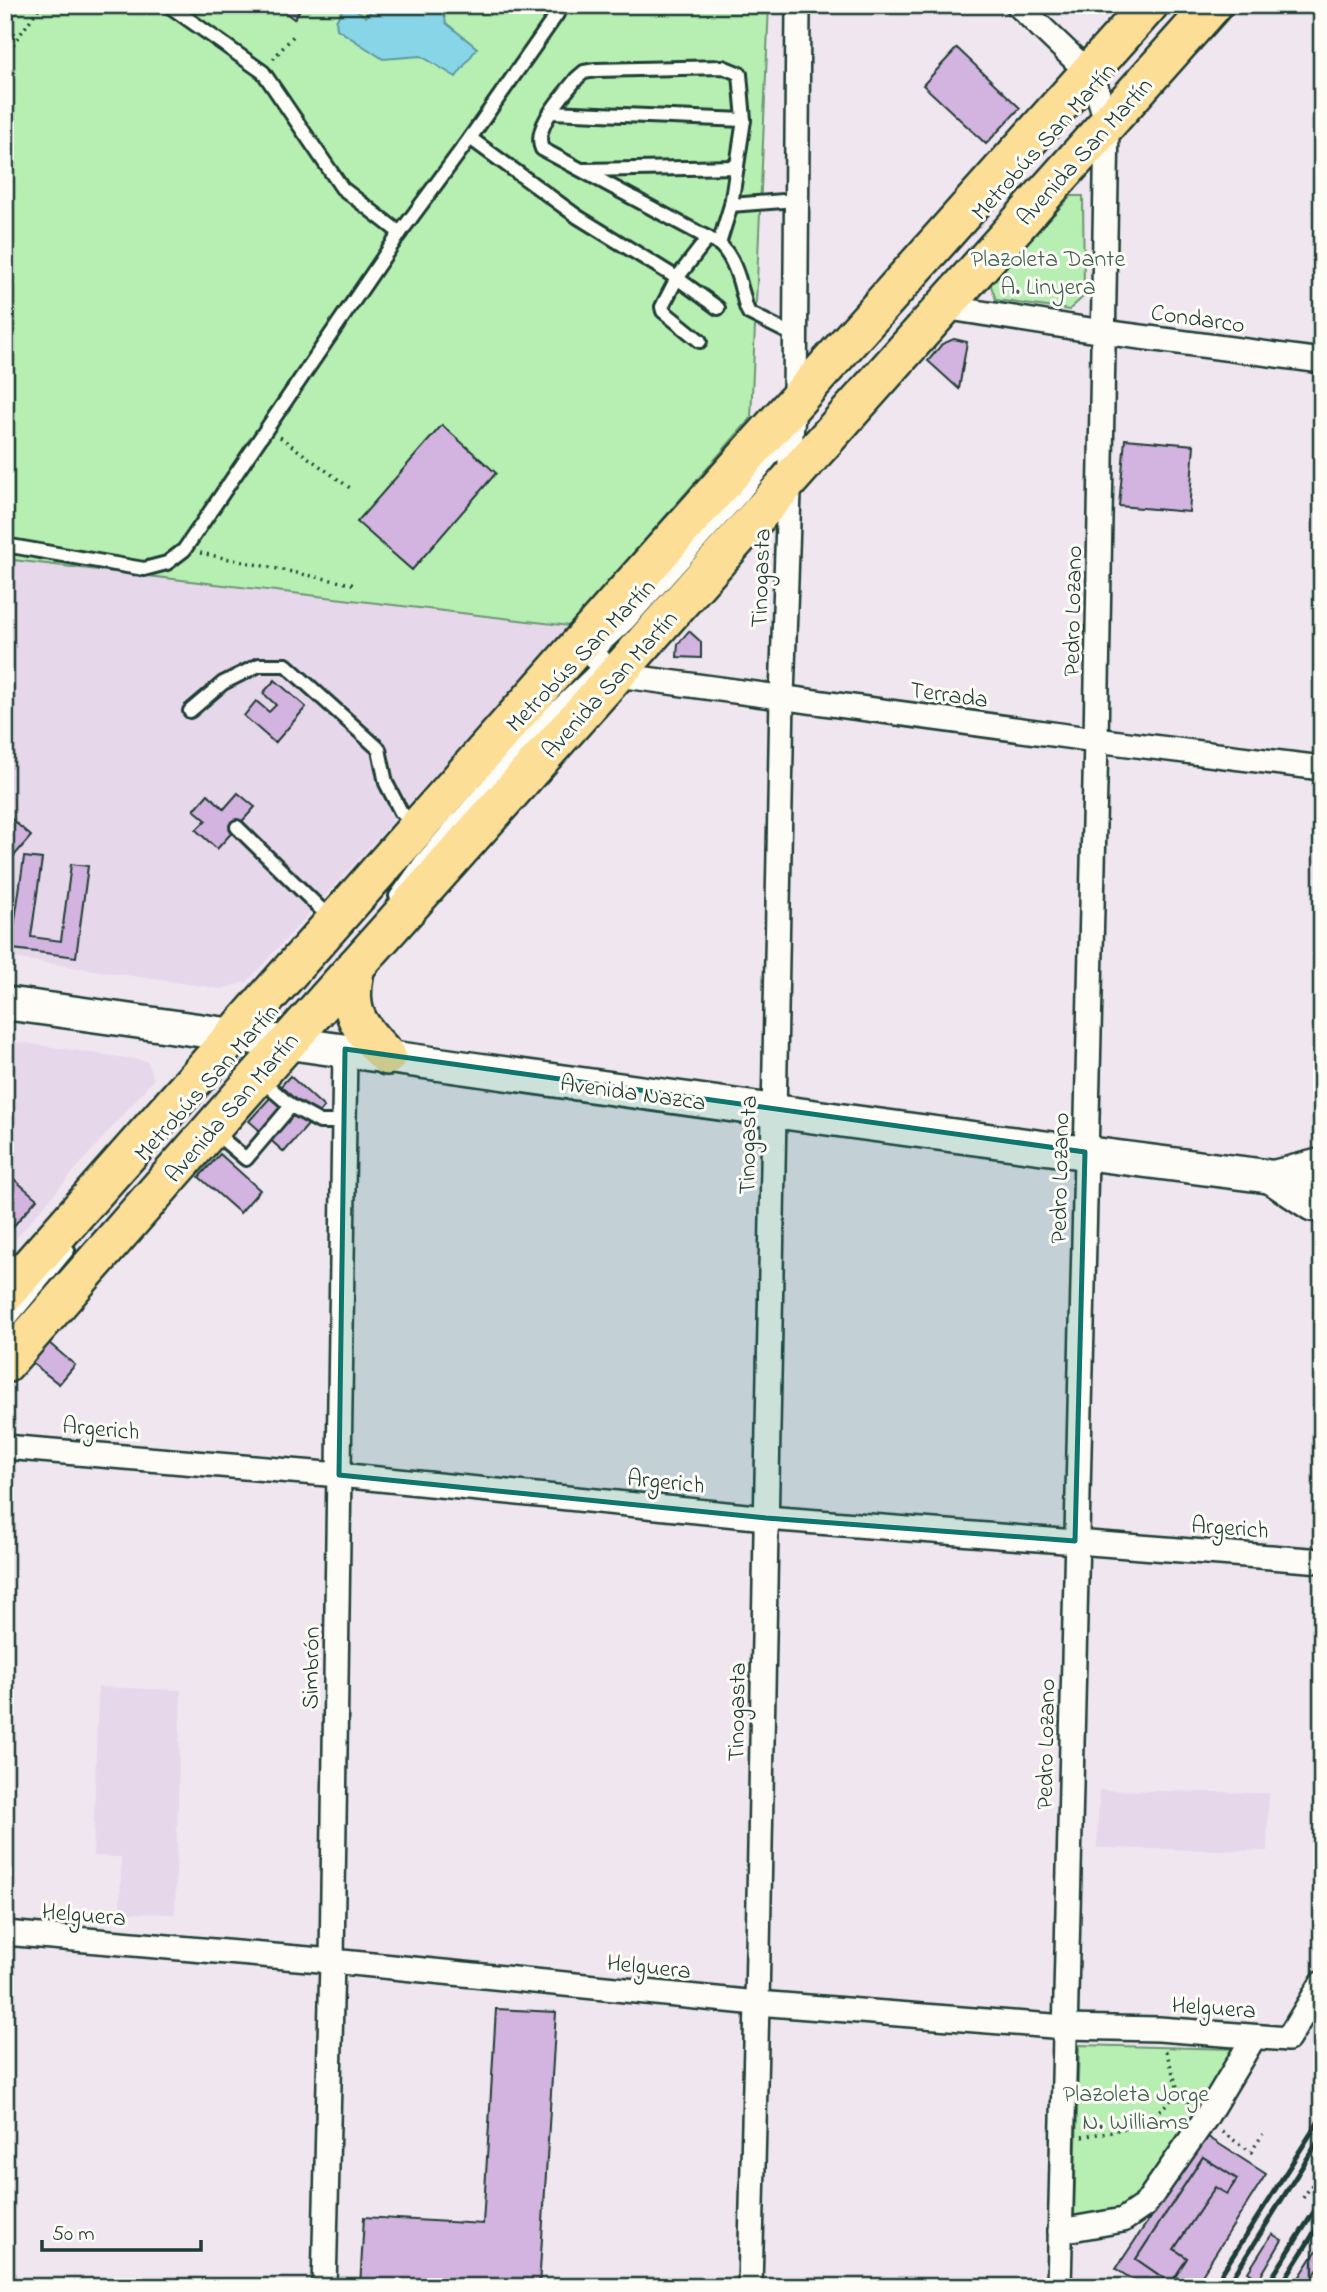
<svg xmlns="http://www.w3.org/2000/svg" width="1327" height="2292" viewBox="0 0 1327 2292" font-family="'Indie Flower',sans-serif">
	<rect width="100%" height="100%" fill="#f0e6f0"/>
	<filter id="ink" filterUnits="userSpaceOnUse"><feTurbulence type="fractalNoise" baseFrequency=".0143" numOctaves="2"/><feDisplacementMap in="SourceGraphic" scale="14" xChannelSelector="R" yChannelSelector="G"/><feConvolveMatrix kernelMatrix="1 2 1 2 8 2 1 2 1" color-interpolation-filters="sRGB"/></filter>
	<g filter="url(#ink)">
		<g fill="#e7d7eb">
			<path d="M5,559L570,626L247,982L221,989L5,957Z"/>
			<path d="M5,1040L147,1061L154,1079L5,1251Z"/>
			<path d="M98,1687L181,1690L175,1914L120,1913L121,1857L93,1856Z"/>
			<path d="M1099,1790L1269,1793L1267,1851L1097,1848Z"/>
		</g>
		<g fill="#b7efb2" stroke="#6b9673" stroke-width="2">
			<path d="M5,5H769L751,418L570,626L5,559Z"/>
			<path d="M1071,196H1083L1084,296L1069,310L996,300L990,283Z"/>
			<path d="M1079,2045L1234,2049L1195,2121L1141,2197L1116,2209L1074,2217Z"/>
		</g>
		<path fill="#88d5e7" stroke="#5e989f" stroke-width="2" d="M345,5H350L366,17L376,5H442L446,23L477,48L456,77L421,56L383,59L337,29L336,21Z"/>
		<g fill="#d3b3df" stroke="#1f3d34" stroke-width="2" fill-rule="evenodd">
			<path d="M275,5H303L294,19Z"/>
			<path d="M957,48L1020,108L986,144L923,85Z"/>
			<path d="M954,339L967,342L959,389L928,361L942,344Z"/>
			<path d="M442,425L496,473L412,570L357,522Z"/>
			<path d="M1125,439L1194,445L1189,512L1119,506Z"/>
			<path d="M689,631L701,642V658L677,657L678,644Z"/>
			<path d="M275,680L306,707L275,743L244,716L256,701L269,712L276,705L263,693Z"/>
			<path d="M238,793L255,807L217,849L196,830L206,820L194,810L208,794L224,809Z"/>
			<path d="M8,816L31,836L14,856L5,848V820Z"/>
			<path d="M24,857L42,859L31,937L61,941L71,864L88,866L76,957L5,948V933L13,934Z"/>
			<path d="M290,1076L324,1107L284,1152L249,1121Z"/>
			<path d="M220,1154L260,1190L240,1213L199,1177Z"/>
			<path d="M8,1174L37,1199L5,1236V1177Z"/>
			<path d="M49,1343L75,1365L59,1384L32,1363Z"/>
			<path d="M496,2009L556,2012L539,2287H360L364,2217L483,2224Z"/>
			<path d="M1205,2135L1266,2174L1194,2287H1144L1116,2269ZM1203,2157L1237,2179L1227,2194L1215,2187L1174,2249L1187,2258L1171,2283L1136,2259Z"/>
			<path d="M1203,2157L1237,2179L1227,2194L1215,2187L1174,2249L1187,2258L1171,2283L1136,2259Z"/>
			<path d="M1272,2234L1282,2240L1259,2279L1248,2272Z"/>
			<path d="M1319,2247L1322,2249V2263L1306,2287H1293Z"/>
		</g>
		<g fill="none" stroke-linecap="round" stroke-linejoin="round">
			<g stroke="#1f3d34" stroke-width="18">
				<g id="lane">
					<path d="M168,5L263,72L342,188L400,233L470,138L578,217L677,278L718,308"/>
					<path d="M551,112L744,120"/>
					<path d="M470,138L557,14L560,5"/>
					<path d="M584,170L737,167"/>
					<path d="M731,205L796,200"/>
					<path d="M719,244L731,205L744,120L740,74L723,67L596,70L584,72L577,78C564,95 532,127 542,149L719,244C732,255 738,274 742,291C745,299 744,305 749,313L795,336"/>
					<path d="M700,341L663,311L662,307L677,278L708,238"/>
					<path d="M5,545L144,569L167,563L184,550L400,233"/>
					<path d="M589,659L628,623L742,496L790,436"/>
					<path d="M190,711L223,683L259,665H286L379,749L386,783L401,812L415,826"/>
					<path d="M237,827L332,920"/>
					<path d="M396,896L421,861L546,717L604,661"/>
					<path d="M260,1079L291,1106L320,1122H344"/>
					<path d="M214,1132L246,1159L291,1106"/>
					<path d="M5,1326L68,1250"/>
				</g>
			</g>
			<g stroke="#1f3d34" stroke-width="28">
				<g id="street">
					<path d="M1018,5L1089,73L1096,87L1107,124L1096,740L1059,2287"/>
					<path d="M943,307L1103,332L1322,361"/>
					<path d="M579,645L617,675L1096,740L1322,768"/>
					<path d="M1271,1173L1322,1160"/>
					<path d="M1264,1178L1311,1209L1322,1210"/>
					<path d="M5,1447L339,1475L766,1518L1322,1561"/>
					<path d="M5,1933L332,1961L757,2003L1065,2027L1159,2029L1288,2039L1322,1983"/>
					<path d="M1060,2231L1123,2220L1145,2205L1205,2119L1254,2037"/>
					<path d="M324,2287L332,1961L345,1049"/>
					<path d="M750,2287L757,2003L782,697L791,434L795,402L798,5"/>
				</g>
			</g>
			<g stroke="#1f3d34" stroke-width="37">
				<path id="secondary" d="M5,1003C444,1064 882,1129 1322,1183"/>
			</g>
			<g stroke="#1f3d34" stroke-width="42">
				<g id="primary">
					<path d="M356,966C346,1011 356,1025 387,1056"/>
					<path d="M5,1294L628,589L1149,5"/>
					<path d="M5,1364L257,1077L1213,5"/>
				</g>
			</g>
			<g stroke="#1f3d34" stroke-width="3.5" stroke-dasharray="2 5" stroke-linecap="butt">
				<path d="M5,56L41,5"/>
				<path d="M273,59L296,33"/>
				<path d="M280,437L350,488"/>
				<path d="M200,553L356,585"/>
				<path d="M1166,2051L1179,2093L1190,2104"/>
				<path d="M1222,2132L1251,2152L1263,2134"/>
				<path d="M1082,2137L1143,2125L1179,2093"/>
				<path d="M1303,2198L1321,2171"/>
			</g>
			<use href="#lane" stroke="#fdfcf7" stroke-width="12"/>
			<use href="#street" stroke="#fdfcf7" stroke-width="23"/>
			<use href="#secondary" stroke="#fdfcf7" stroke-width="32"/>
			<use href="#primary" stroke="#fcde96" stroke-width="37"/>
			<g stroke="#1f3d34" stroke-width="5">
				<path d="M1213,2287L1322,2116"/>
				<path d="M1227,2287L1322,2135"/>
				<path d="M1266,2287L1322,2199"/>
				<path d="M1280,2287L1322,2220"/>
			</g>
		</g>
	</g>
	<path fill="#0f766e" fill-opacity="0.2" stroke="#0f766e" stroke-width="5" stroke-linejoin="round" d="M345,1049L1085,1152L1075,1541L766,1518L339,1475Z"/>
	<g text-anchor="middle" stroke-width="6" stroke-linejoin="round" paint-order="stroke">
		<g font-size="24" fill="#1f3d34" stroke="#fdfcf7">
			<text transform="translate(1043 141) rotate(-48)" y="8">Metrobús San Martín</text>
			<text transform="translate(1084 151) rotate(-48)" y="8">Avenida San Martín</text>
			<text transform="translate(1198 318) rotate(8)" y="8">Condarco</text>
			<text transform="translate(760 578) rotate(-88)" y="8">Tinogasta</text>
			<text transform="translate(1072 611) rotate(-89)" y="8">Pedro Lozano</text>
			<text transform="translate(580 655) rotate(-46)" y="8">Metrobús San Martín</text>
			<text transform="translate(609 684) rotate(-48)" y="8">Avenida San Martín</text>
			<text transform="translate(949 694) rotate(8)" y="8">Terrada</text>
			<text transform="translate(206 1082) rotate(-48)" y="8">Metrobús San Martín</text>
			<text transform="translate(633 1092) rotate(8)" y="8">Avenida Nazca</text>
			<text transform="translate(231 1107) rotate(-49)" y="8">Avenida San Martín</text>
			<text transform="translate(747 1145) rotate(-89)" y="8">Tinogasta</text>
			<text transform="translate(1059 1178) rotate(-89)" y="8">Pedro Lozano</text>
			<text transform="translate(101 1428) rotate(5)" y="8">Argerich</text>
			<text transform="translate(666 1481) rotate(6)" y="8">Argerich</text>
			<text transform="translate(1230 1527) rotate(4)" y="8">Argerich</text>
			<text transform="translate(310 1668) rotate(-89)" y="8">Simbrón</text>
			<text transform="translate(736 1712) rotate(-89)" y="8">Tinogasta</text>
			<text transform="translate(1045 1744) rotate(-89)" y="8">Pedro Lozano</text>
			<text transform="translate(84 1914) rotate(5)" y="8">Helguera</text>
			<text transform="translate(649 1966) rotate(6)" y="8">Helguera</text>
			<text transform="translate(1214 2007) rotate(4)" y="8">Helguera</text>
		</g>
		<g font-size="24" fill="#3d614d" stroke="#fdfcf7">
			<text x="1048" y="266">Plazoleta Dante<tspan x="1048" dy="28">A. Linyera</tspan></text>
			<text x="1136" y="2101">Plazoleta Jorge<tspan x="1136" dy="28">N. Williams</tspan></text>
		</g>
	</g>
	<rect width="1327" height="2292" fill="none" stroke="#fdfcf7" stroke-width="28"/>
	<rect x="14" y="14" width="1299" height="2264" fill="none" stroke="#1f3d34" stroke-width="2.5" filter="url(#ink)"/>
	<path d="M42 2240v10h159v-10" fill="none" stroke="#1f3d34" stroke-width="3.5"/>
	<text x="52" y="2240" font-size="21" fill="#1f3d34" stroke="#fdfcf7" stroke-width="5" paint-order="stroke">50 m</text>
</svg>
